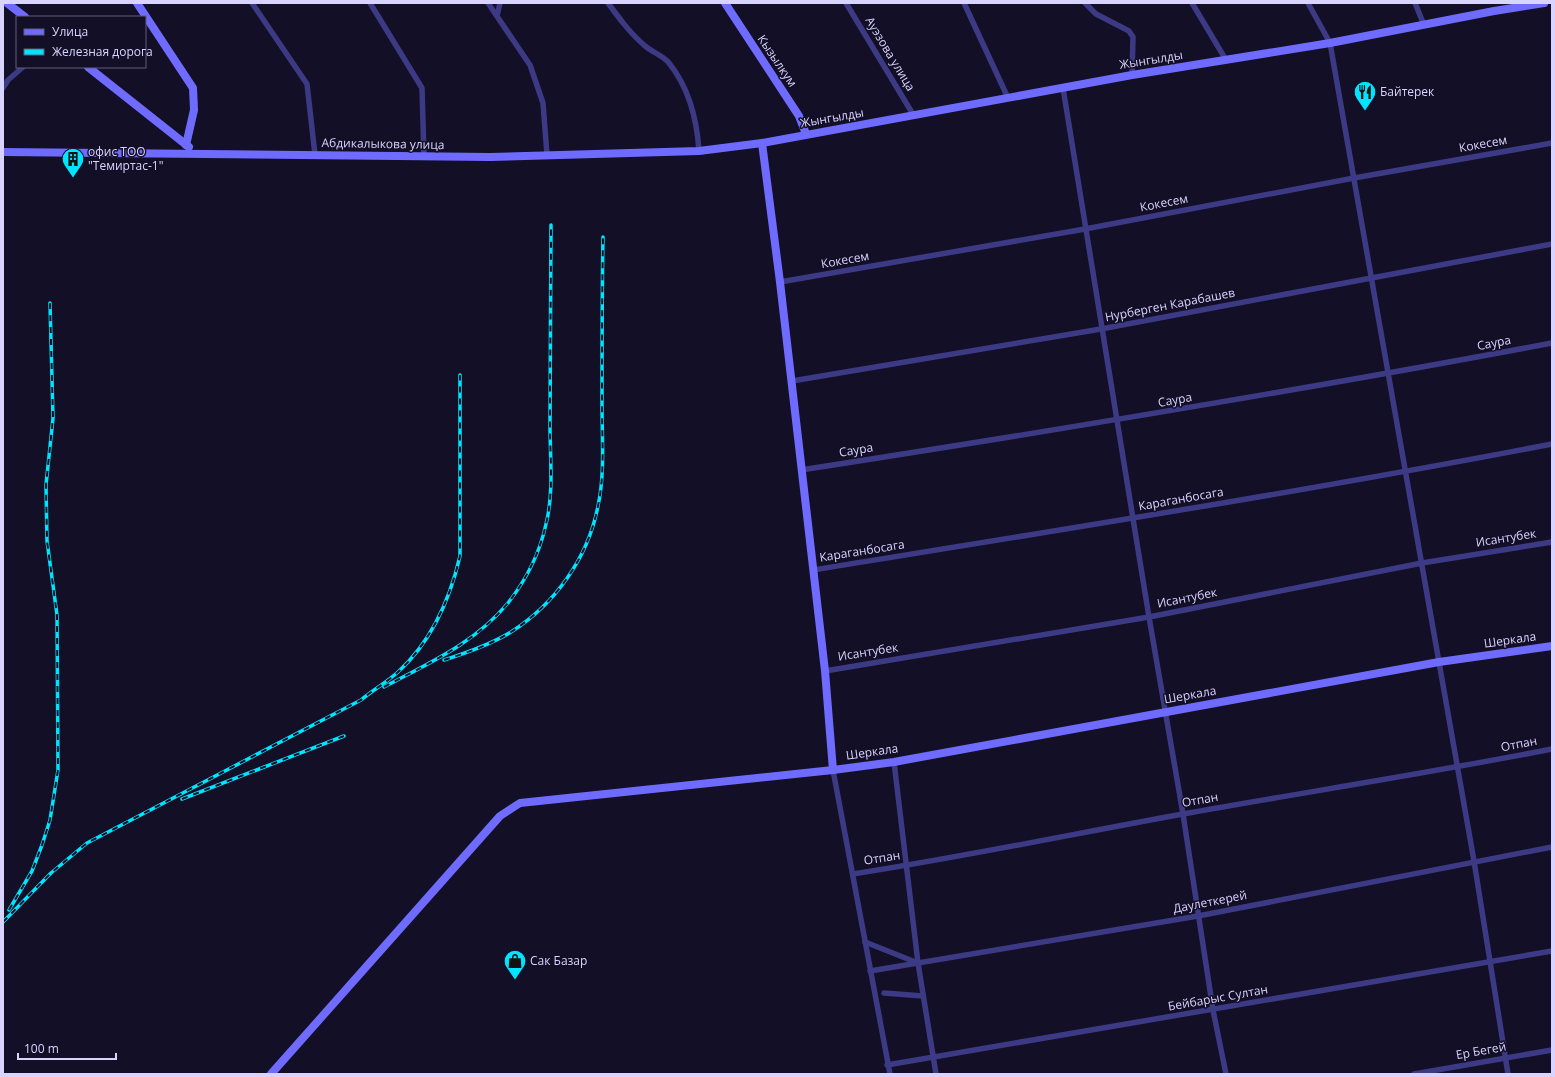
<svg xmlns="http://www.w3.org/2000/svg" width="1555" height="1077" viewBox="0 0 1555 1077" font-family="'Open Sans',sans-serif">
	<rect width="100%" height="100%" fill="#130f26"/>
	<g fill="none" stroke-linecap="round" stroke-linejoin="round">
		<g stroke="#3d3a85" stroke-width="5.5">
			<path d="M252,3L307,84L315,155"/>
			<path d="M370,3L422,88L424,157"/>
			<path d="M488,3L530,65L543,103L547,155"/>
			<path d="M608,3C619,18 630,33 644,45C651,52 663,55 669,63C689,88 697,120 699,151"/>
			<path d="M846,3L914,116"/>
			<path d="M964,3L1008,98"/>
			<path d="M1085,3L1096,14L1129,31L1133,37L1132,75"/>
			<path d="M1192,3L1226,60"/>
			<path d="M1308,3L1330,43L1474,861L1508,1074"/>
			<path d="M1415,3L1424,25"/>
			<path d="M497,16L500,3"/>
			<path d="M3,88L8,80L23,67"/>
			<path d="M1063,88L1149,617L1183,814L1213,1010L1226,1074"/>
			<path d="M780,282L1085,229L1354,178L1552,143"/>
			<path d="M792,381L1101,329L1552,244"/>
			<path d="M801,470C1052,431 1303,390 1552,343"/>
			<path d="M813,570C1060,530 1307,491 1552,444"/>
			<path d="M825,671L1149,617L1422,563L1552,542"/>
			<path d="M894,762L918,963L936,1074"/>
			<path d="M833,770L890,1074"/>
			<path d="M853,874C963,857 1073,834 1183,814C1306,792 1429,773 1552,749"/>
			<path d="M865,942L918,963"/>
			<path d="M870,971L1198,916L1552,847"/>
			<path d="M884,993L923,996"/>
			<path d="M887,1065L1552,951"/>
			<path d="M1414,1074L1552,1050"/>
		</g>
		<g stroke="#6f6bff" stroke-width="8">
			<path d="M7,3L25,17"/>
			<path d="M137,3L193,88L194,110L186,145"/>
			<path d="M725,3L799,116L806,134"/>
			<path d="M88,67L189,147"/>
			<path d="M762,143L780,282L825,671L833,770"/>
			<path d="M3,152L490,157L699,151L762,143L1132,75L1330,43L1494,11L1544,3"/>
			<path d="M271,1074L500,816L520,803L833,770L894,762L1439,662L1552,646"/>
		</g>
		<g stroke="#00e5ff" stroke-width="3.5">
			<g id="rail">
				<path d="M444,660C466,653 490,645 511,632C555,604 588,558 598,506C605,474 602,439 602,406C602,350 602,293 603,237"/>
				<path d="M384,687C429,663 475,643 508,603C526,580 540,552 546,524C554,493 550,457 550,425C550,358 551,292 551,225"/>
				<path d="M182,799L344,736"/>
				<path d="M9,910L32,871L42,845L50,820L58,770L57,615L47,541L46,485L53,418L50,303"/>
				<path d="M3,922L51,873L87,843L361,700C373,690 387,682 398,672C431,642 450,599 460,556V375"/>
			</g>
		</g>
		<use href="#rail" stroke="#130f26" stroke-width="2" stroke-dasharray="6" stroke-linecap="butt"/>
	</g>
	<defs>
		<g id="restaurant-pin" transform="scale(1.15)"><path d="M0 17L-7.5 6A9.5 9.5 0 1 1 7.5 6Z" fill="#00e5ff" stroke="#130f26"/><path d="M-5-6h1v4h1v-4h1v4h1v-4h1v5L-1.5 .5V6h-2V.5L-5-1ZM5-6V6H3V1.5H1.5Q1.5-4 5-6Z" fill="#111"/></g>
		<g id="building-pin" transform="scale(1.15)"><path d="M0 17L-7.5 6A9.5 9.5 0 1 1 7.5 6Z" fill="#00e5ff" stroke="#130f26"/><path d="M-4-6H4V6H1V3H-1V6H-4ZM-2.5-4.3h1.7v1.8h-1.7ZM.8-4.3h1.7v1.8H.8ZM-2.5-1h1.7V.8h-1.7ZM.8-1h1.7V.8H.8Z" fill="#111"/></g>
		<g id="shop-pin" transform="scale(1.15)"><path d="M0 17L-7.5 6A9.5 9.5 0 1 1 7.5 6Z" fill="#00e5ff" stroke="#130f26"/><path d="M-5-2.5h2.3a2.7 3.5 0 0 1 5.4 0H5L5.5 6h-11ZM-1.5-2.5h3a1.5 2.3 0 0 0-3 0Z" fill="#111"/></g>
	</defs>
	<g fill-rule="evenodd">
		<use href="#restaurant-pin" x="1365" y="92"/>
		<use href="#building-pin" x="73" y="159"/>
		<use href="#shop-pin" x="515" y="961"/>
	</g>
	<g text-anchor="middle" stroke-width="3" stroke-linejoin="round" paint-order="stroke">
		<g font-size="12" fill="#d9d4ff" stroke="#130f26">
			<text transform="translate(890 54) rotate(59)" y="4">Ауэзова улица</text>
			<text transform="translate(1151 60) rotate(-9)" y="4">Жынгылды</text>
			<text transform="translate(777 61) rotate(56)" y="4">Кызылкум</text>
			<text transform="translate(832 118) rotate(-10)" y="4">Жынгылды</text>
			<text transform="translate(383 144) rotate(1)" y="4">Абдикалыкова улица</text>
			<text transform="translate(1483 144) rotate(-10)" y="4">Кокесем</text>
			<text transform="translate(1164 203) rotate(-11)" y="4">Кокесем</text>
			<text transform="translate(845 260) rotate(-10)" y="4">Кокесем</text>
			<text transform="translate(1170 305) rotate(-11)" y="4">Нурберген Карабашев</text>
			<text transform="translate(1494 343) rotate(-11)" y="4">Саура</text>
			<text transform="translate(1175 400) rotate(-10)" y="4">Саура</text>
			<text transform="translate(856 450) rotate(-9)" y="4">Саура</text>
			<text transform="translate(1181 499) rotate(-10)" y="4">Караганбосага</text>
			<text transform="translate(1506 538) rotate(-9)" y="4">Исантубек</text>
			<text transform="translate(862 551) rotate(-9)" y="4">Караганбосага</text>
			<text transform="translate(1187 598) rotate(-11)" y="4">Исантубек</text>
			<text transform="translate(1510 640) rotate(-8)" y="4">Шеркала</text>
			<text transform="translate(868 652) rotate(-9)" y="4">Исантубек</text>
			<text transform="translate(1190 695) rotate(-10)" y="4">Шеркала</text>
			<text transform="translate(1519 744) rotate(-11)" y="4">Отпан</text>
			<text transform="translate(872 752) rotate(-8)" y="4">Шеркала</text>
			<text transform="translate(1200 800) rotate(-10)" y="4">Отпан</text>
			<text transform="translate(882 858) rotate(-9)" y="4">Отпан</text>
			<text transform="translate(1210 902) rotate(-11)" y="4">Даулеткерей</text>
			<text transform="translate(1218 998) rotate(-10)" y="4">Бейбарыс Султан</text>
			<text transform="translate(1481 1051) rotate(-10)" y="4">Ер Бегей</text>
		</g>
		<g font-size="12" fill="#d9d4ff" stroke="#130f26" text-anchor="start">
			<text x="1380" y="96">Байтерек</text>
			<text x="88" y="156">офис ТОО<tspan x="88" dy="14">"Темиртас-1"</tspan></text>
			<text x="530" y="965">Сак Базар</text>
		</g>
	</g>
	<rect width="1555" height="1077" fill="none" stroke="#d9d4ff" stroke-width="8"/>
	<rect x="16" y="16" width="130" height="52" fill="#130f26" stroke="#625e7d"/>
	<rect x="24" y="29" width="20" height="6" fill="#6f6bff" stroke="#625e7d"/>
	<text x="52" y="36" font-size="12" fill="#d9d4ff">Улица</text>
	<rect x="24" y="49" width="20" height="6" fill="#00e5ff" stroke="#625e7d"/>
	<text x="52" y="56" font-size="12" fill="#d9d4ff">Железная дорога</text>
	<path d="M18 1053v6h98v-6" fill="none" stroke="#d9d4ff" stroke-width="2"/>
	<text x="24" y="1053" font-size="12" fill="#d9d4ff" stroke="#130f26" stroke-width="3" paint-order="stroke">100 m</text>
</svg>
